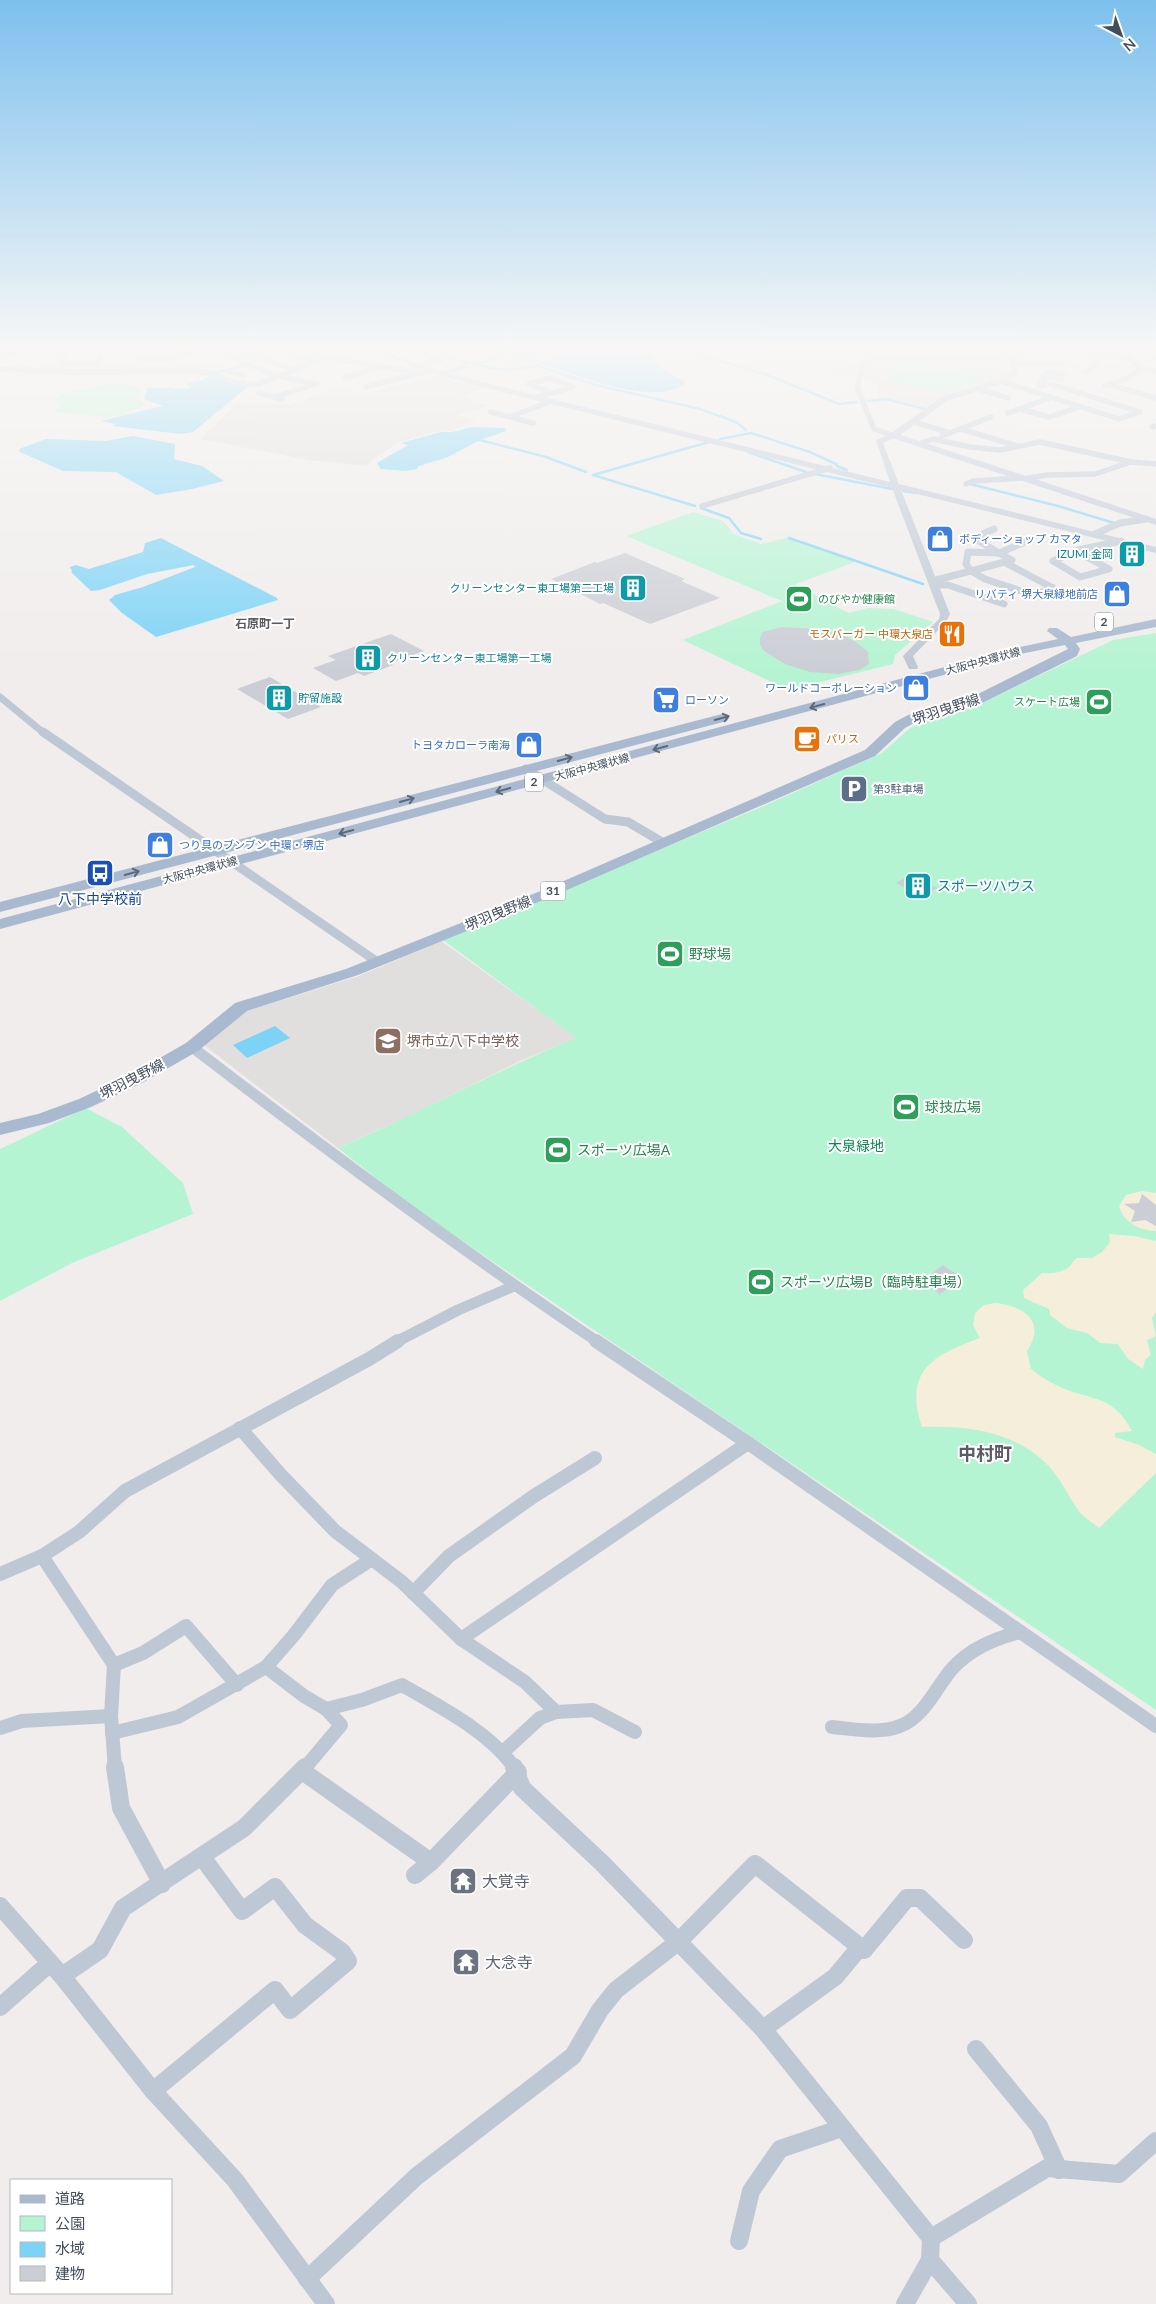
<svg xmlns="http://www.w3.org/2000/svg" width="1156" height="2304" viewBox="0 0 1156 2304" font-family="Lato,'Noto Sans JP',sans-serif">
	<rect width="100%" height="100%" fill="#f0edec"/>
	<g fill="#e1dede">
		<path d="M872,348H987L1009,352L1005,357L1007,365L1011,373L969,389L939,397L925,408L878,397L877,383L864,380Z"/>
		<path d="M821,357L859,366L856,378L800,365Z"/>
		<path d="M431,375L486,389L461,396L488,406L456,415L475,420L451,431L442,430L396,443L365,466L309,460L200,439L236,404L287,405L343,386L358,394L414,382Z"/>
		<path d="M441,941L577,1038L522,1060L413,1114L338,1148L204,1045L241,1013L359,976Z"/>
	</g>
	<g fill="#b5f4d2">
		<path d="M900,360L989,373L965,387L943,393L888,382Z"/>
		<path d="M110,383L129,385L142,389L139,397L146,405L123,415L111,417L54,412L62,404L53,403L62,394Z"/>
		<path d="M693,512L723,521L734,534L761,544L787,538L855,562L796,584L848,613L868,608L894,609L933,622L895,655L893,664L788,690L683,640L782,601L626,536Z"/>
		<path d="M1156,633V1710L418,1211L338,1148C418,1114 495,1071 576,1038L443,940L759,808L882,753L910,728L933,717L980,704L1113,640Z"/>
		<path d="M86,1108L122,1127L183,1183L193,1214L72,1263L0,1301V1149Z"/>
	</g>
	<g fill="#f4eedb">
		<path d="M1142,1191L1156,1193V1231C1140,1231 1123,1222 1119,1206L1126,1195Z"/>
		<path d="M1109,1234L1134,1236L1156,1241V1312L1152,1318L1156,1336L1147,1340L1151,1355L1145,1360L1143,1369L1128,1359L1118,1344L1100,1343L1087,1333L1067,1328L1050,1315L1049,1309L1024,1298L1023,1290L1042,1273C1051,1274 1060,1273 1068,1268C1072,1265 1072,1261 1077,1258H1092L1102,1252L1110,1242Z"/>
		<path d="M995,1303C1024,1306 1047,1321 1027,1351L1031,1369C1038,1374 1046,1380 1054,1384C1087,1402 1111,1391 1132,1431L1115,1433V1437L1139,1445L1156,1454V1473L1099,1528C1092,1522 1083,1517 1078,1510C1069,1498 1063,1483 1053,1471C1020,1432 970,1425 922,1427C903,1371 933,1355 980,1338L973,1325L975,1313L984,1305Z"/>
	</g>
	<g fill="#7dd3f6">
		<path d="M482,348H502L515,351L526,348H556L533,358L523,359Z"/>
		<path d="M573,348C597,348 624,345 647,354C655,357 656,365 663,370C670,374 677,377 684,381L685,383C656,409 572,373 539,363Z"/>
		<path d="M212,376L249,386L193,432L181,434L112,426L115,424L101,421L163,406L144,399L147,388C162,386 177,390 191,388L186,384L204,380L206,377Z"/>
		<path d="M472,427L505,428L506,431L480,440L448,457L419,466L417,469L406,471L381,469L377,463L408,445L401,443L441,432H452Z"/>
		<path d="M133,436L175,444L174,459L202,466L224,481L192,489L156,495L116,472L63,471L20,452L19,449L46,439L106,441Z"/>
		<path d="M161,538L277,598L278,600L156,637L122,613L109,600L115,595L143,587L195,567L194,565L147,574L100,590L91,591L71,572L72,571L70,567L76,565L89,569L143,552L145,543Z"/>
		<path d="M275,1026L290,1038L247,1058L233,1045Z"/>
	</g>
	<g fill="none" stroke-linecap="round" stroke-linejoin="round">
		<g stroke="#7dd3f6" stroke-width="2.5">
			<path d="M293,348L324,356"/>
			<path d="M427,348L458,360L490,368L511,370L537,366L596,385L700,409L736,422L746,430"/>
			<path d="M674,348L765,374L839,404L857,402"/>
			<path d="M1143,348L1156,350"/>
			<path d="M1150,356L1156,357"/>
			<path d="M476,364L505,355"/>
			<path d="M214,373L235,368L278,351"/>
			<path d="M868,401L886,399L924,409"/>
			<path d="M720,439L751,433L810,452L836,464"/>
			<path d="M480,440L546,457L586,472"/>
			<path d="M748,452L806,472"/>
			<path d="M837,466L847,470"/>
			<path d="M815,474L892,489"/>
			<path d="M593,475L709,442"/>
			<path d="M593,475L695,506"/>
			<path d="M970,484L1058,506L1114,523"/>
			<path d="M903,491L916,493"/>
			<path d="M701,508L729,518L741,533L761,539"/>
			<path d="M789,538L923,584"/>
		</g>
	</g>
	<g fill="#cbced5">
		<path d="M1044,370L1067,372L1062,383L1050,379L1047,382V387L1040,389L1035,387Z"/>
		<path d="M625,553L685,579L681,581L720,598L650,624L603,603L600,604L551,579L595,562L597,563Z"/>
		<path d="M782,627L820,629L845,636L856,642L868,652L869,664L859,670L839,674L810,672L785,664L764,651L760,645V638L763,632Z"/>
		<path d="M391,634L424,651L390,663L393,665L364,676L358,673L336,681L313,668L336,660L328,656Z"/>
		<path d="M270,677L321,707L288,719L237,689Z"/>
		<path d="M911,875L937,888L922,897L896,883Z"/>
		<path d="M1142,1194L1156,1205V1226L1145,1220L1131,1222L1135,1211L1124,1204L1139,1203Z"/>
		<path d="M943,1265L962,1278L940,1294L922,1281Z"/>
	</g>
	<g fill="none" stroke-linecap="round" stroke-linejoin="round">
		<g stroke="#bec8d4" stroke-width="5.5">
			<path d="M49,348L65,352L61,364L98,363"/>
			<path d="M125,348L139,353"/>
			<path d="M239,348L222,353L238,358L273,348"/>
			<path d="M273,348L313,361"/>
			<path d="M868,348L857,387L874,429L892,435"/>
			<path d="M1084,348L1098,350L1094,353"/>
			<path d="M317,351L328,348"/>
			<path d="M1093,353L1129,358"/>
			<path d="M139,355L159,348"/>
			<path d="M0,357L28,348"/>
			<path d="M138,358H171L205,348"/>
			<path d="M266,360L292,369"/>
			<path d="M1013,363L1062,364"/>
			<path d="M246,364L278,376L317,384"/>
			<path d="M416,366L441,360L424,354"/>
			<path d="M0,369L75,372L194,371L211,373L235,382L256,385L326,357L420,373L431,371"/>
			<path d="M95,369L103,352L111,348"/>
			<path d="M1140,369L1156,371"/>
			<path d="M230,371L244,376"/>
			<path d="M1086,372L1105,354"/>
			<path d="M442,374L466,366"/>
			<path d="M345,377L382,367"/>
			<path d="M550,378L573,387L552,393L529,384Z"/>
			<path d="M1001,381L1119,419L1140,412L1051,384"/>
			<path d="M1111,385L1156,398"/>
			<path d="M1105,386L1128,378L1140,369L1129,358L1127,348"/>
			<path d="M366,387L415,374"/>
			<path d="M979,389L1008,398"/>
			<path d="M259,393L282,399"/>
			<path d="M275,397L315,384"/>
			<path d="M537,397L552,393"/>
			<path d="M1020,409L1049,417L1080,407"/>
			<path d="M491,412L533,423"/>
			<path d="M1008,413L1052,397"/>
			<path d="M512,416L552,401"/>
			<path d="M917,423L950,433"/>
			<path d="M1152,427L1156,426"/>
			<path d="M961,429L1017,446"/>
			<path d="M942,436L991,417"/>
			<path d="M921,443L933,439L970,447L1000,450L1040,442L1131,462L1156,464"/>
			<path d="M1028,478L1048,475L1095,474L1131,462"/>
			<path d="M966,484L973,481L1021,478"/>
			<path d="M702,506L830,468"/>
		</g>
		<g stroke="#bec8d4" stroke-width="7">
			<path d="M994,529L974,538L999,553L1025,542"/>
			<path d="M1095,534L1120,523L1146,519"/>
			<path d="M1076,551L1109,569L1080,577L1053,561L1078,550L1121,541"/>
			<path d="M968,552L999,553L1012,560L971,571L966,564Z"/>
			<path d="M1004,562L1053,588"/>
			<path d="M971,571L985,579L1033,595L1053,588"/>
			<path d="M932,581L971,571"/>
			<path d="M936,585H948L1004,604"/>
			<path d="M0,697L45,734"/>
		</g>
		<g stroke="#bec8d4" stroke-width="9">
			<path d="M43,732L376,961"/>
			<path d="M526,769L605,819L628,822L662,842"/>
		</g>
		<g stroke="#bec8d4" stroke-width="11">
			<path d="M192,1047C325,1149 459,1249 598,1342"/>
			<path d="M396,1342L458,1310L514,1286"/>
		</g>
		<g stroke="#bec8d4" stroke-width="14">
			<path d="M596,1341L748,1443L1156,1726"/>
			<path d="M240,1428L280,1474L335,1531L402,1582L461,1639L525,1682L556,1712L593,1710L635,1732"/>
			<path d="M42,1556L114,1665L111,1716L115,1769"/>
			<path d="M0,1574L42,1556L79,1532L125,1491L369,1359L398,1341"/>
			<path d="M413,1593L449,1556L534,1496L595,1458"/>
			<path d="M461,1639L748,1443"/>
			<path d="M114,1665L143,1653L186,1626L237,1685"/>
			<path d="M266,1667L304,1696L326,1709L362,1700L402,1685C438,1706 492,1733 515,1769"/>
			<path d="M832,1727C853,1729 880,1734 900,1726C923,1718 936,1688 951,1670C969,1649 994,1639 1020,1632"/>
			<path d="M0,1728L22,1721L111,1716"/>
			<path d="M112,1733L178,1717L266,1667L294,1635L332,1585L372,1559"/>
			<path d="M503,1752L540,1718L556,1712"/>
			<path d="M304,1769L341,1725L326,1709"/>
		</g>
		<g stroke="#bec8d4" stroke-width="18">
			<path d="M115,1767L121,1808L162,1884"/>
			<path d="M514,1767L522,1788L602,1863L763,2029L931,2238L930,2260L968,2304"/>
			<path d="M302,1771L431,1862L415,1875"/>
			<path d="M431,1862L518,1772"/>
			<path d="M0,1906L62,1976L153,2091L235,2180L326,2304"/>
			<path d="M62,1976L100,1950L123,1908L244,1828L305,1767"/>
			<path d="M0,2007L50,1963"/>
			<path d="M763,2029L835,1977L860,1947"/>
			<path d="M976,2049L1039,2126L1059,2170"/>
			<path d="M153,2091L275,1990L290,2010L348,1961L342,1952L305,1925L275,1887L242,1911L202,1857"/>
			<path d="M931,2238L1047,2168L1119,2174L1156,2141"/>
			<path d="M739,2241L751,2191L780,2149L842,2128"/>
			<path d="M307,2279L417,2176L573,2056L600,2010L616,1990L678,1942L755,1864L864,1950L907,1898H920L964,1940"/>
			<path d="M905,2304L930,2260"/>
		</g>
		<path fill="#bec8d4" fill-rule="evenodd" d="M371,348H380L421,366L479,381L890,482L876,440L893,432L941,397L998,379L1012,372L1009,356L1026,348H1034L1015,358L1018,374L1004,383L947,401L899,436L883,443L899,484L1156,547V553L901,490L950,614L946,622L913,656L918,667L917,669H909L903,656L939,619L940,614L892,488L474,385L417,368Z"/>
		<path fill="#bdc8d9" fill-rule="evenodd" d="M889,433H895L1156,519V525L889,437Z"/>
		<g fill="#a9b9d0" fill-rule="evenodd">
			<path d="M1156,619V627L1076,643L1080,649L1077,656L976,706L918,721L905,728L875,756L553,896L358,975L247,1011L198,1051L142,1083L91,1107L49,1123L0,1135V1123L38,1114L79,1099L130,1075L186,1043L235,1003L346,969L543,890L865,750L895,722L908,715L966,700L1068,649L1065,645L1025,653L0,929V919L1020,647L1058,639L1047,631L1049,628H1057L1071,637Z"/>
			<path d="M722,714L729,718L727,721L0,912V902Z"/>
		</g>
	</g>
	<defs><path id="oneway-shaft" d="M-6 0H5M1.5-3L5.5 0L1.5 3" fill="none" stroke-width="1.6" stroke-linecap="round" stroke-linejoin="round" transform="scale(1.25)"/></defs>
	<g stroke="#5c6979">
		<use href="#oneway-shaft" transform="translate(817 706) rotate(165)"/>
		<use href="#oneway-shaft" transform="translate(722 718) rotate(-15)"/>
		<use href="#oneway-shaft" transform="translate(660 748) rotate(165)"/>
		<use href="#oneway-shaft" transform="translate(565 759) rotate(-15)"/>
		<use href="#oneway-shaft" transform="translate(503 790) rotate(165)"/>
		<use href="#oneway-shaft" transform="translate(407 800) rotate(-15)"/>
		<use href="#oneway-shaft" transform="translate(346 832) rotate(165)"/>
		<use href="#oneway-shaft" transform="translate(132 873) rotate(-15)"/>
	</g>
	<linearGradient id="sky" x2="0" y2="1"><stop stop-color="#7dc0ee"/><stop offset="0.52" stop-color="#f8f7f6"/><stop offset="1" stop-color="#f8f7f6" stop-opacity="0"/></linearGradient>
	<rect width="1156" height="670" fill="url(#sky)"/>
	<defs>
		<g id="shop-square" transform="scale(1.4375)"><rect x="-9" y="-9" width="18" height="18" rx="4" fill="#3f7fe0" stroke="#fff"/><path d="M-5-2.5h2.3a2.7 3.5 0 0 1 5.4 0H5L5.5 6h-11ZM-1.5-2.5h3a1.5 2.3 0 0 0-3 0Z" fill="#fff"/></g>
		<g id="building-square" transform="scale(1.4375)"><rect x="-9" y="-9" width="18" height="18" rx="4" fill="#0f9aa8" stroke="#fff"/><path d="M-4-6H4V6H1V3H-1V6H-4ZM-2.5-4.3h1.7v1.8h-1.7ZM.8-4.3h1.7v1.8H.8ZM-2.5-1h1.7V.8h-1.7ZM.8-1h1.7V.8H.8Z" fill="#fff"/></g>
		<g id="stadium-square" transform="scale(1.4375)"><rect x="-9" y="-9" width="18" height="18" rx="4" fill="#2e9e5b" stroke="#fff"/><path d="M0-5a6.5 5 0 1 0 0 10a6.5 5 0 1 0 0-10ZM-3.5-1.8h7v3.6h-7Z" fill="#fff"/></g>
		<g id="restaurant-square" transform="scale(1.4375)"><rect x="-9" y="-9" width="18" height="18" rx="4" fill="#e8710a" stroke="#fff"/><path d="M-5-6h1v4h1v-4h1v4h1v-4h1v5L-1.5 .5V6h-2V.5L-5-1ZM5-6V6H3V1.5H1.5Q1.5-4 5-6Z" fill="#fff"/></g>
		<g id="supermarket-square" transform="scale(1.4375)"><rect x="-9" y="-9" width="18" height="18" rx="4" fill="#3f7fe0" stroke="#fff"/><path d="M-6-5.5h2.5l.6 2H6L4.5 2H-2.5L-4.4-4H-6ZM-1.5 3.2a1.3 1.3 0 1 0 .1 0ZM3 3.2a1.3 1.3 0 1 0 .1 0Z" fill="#fff"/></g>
		<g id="cafe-square" transform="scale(1.4375)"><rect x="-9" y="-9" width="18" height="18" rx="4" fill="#e8710a" stroke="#fff"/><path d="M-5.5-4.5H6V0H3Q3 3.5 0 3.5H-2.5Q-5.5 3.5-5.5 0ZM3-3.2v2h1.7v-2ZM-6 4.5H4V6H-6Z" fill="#fff"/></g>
		<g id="parking-square" transform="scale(1.4375)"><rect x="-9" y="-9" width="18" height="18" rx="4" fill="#5c6f8a" stroke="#fff"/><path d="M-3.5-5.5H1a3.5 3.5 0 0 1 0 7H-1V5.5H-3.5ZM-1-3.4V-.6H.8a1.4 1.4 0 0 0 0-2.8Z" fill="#fff"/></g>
		<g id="bus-square" transform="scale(1.4375)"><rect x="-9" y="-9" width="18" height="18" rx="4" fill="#1a4fb4" stroke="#fff"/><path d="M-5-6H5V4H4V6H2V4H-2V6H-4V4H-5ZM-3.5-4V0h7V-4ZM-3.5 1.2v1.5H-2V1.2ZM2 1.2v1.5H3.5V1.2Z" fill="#fff"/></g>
		<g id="school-square" transform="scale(1.4375)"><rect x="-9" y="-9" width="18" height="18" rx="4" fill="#8d6e63" stroke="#fff"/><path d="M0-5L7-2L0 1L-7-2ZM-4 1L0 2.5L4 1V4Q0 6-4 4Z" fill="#fff"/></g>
		<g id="temple-square" transform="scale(1.4375)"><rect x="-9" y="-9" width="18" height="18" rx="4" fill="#6b7280" stroke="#fff"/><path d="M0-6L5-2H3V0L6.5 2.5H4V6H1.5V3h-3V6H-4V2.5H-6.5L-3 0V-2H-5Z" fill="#fff"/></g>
	</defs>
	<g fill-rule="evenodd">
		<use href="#shop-square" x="940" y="539"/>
		<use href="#building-square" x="1132" y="554"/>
		<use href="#building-square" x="633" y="588"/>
		<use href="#shop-square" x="1117" y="594"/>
		<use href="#stadium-square" x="799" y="599"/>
		<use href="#restaurant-square" x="952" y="634"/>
		<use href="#building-square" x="368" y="658"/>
		<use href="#shop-square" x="916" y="688"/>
		<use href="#building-square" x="279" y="698"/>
		<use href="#supermarket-square" x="666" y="700"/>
		<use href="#stadium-square" x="1099" y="702"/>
		<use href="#cafe-square" x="807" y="739"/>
		<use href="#shop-square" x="529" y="745"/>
		<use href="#parking-square" x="854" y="789"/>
		<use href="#shop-square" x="160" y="845"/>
		<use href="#bus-square" x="100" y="873"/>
		<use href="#building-square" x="918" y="886"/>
		<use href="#stadium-square" x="670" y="954"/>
		<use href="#school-square" x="388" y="1041"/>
		<use href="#stadium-square" x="906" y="1107"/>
		<use href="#stadium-square" x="558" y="1150"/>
		<use href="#stadium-square" x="761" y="1282"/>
		<use href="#temple-square" x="463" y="1881"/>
		<use href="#temple-square" x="466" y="1962"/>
	</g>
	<g text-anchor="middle" stroke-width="4" stroke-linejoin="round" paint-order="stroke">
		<g font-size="11" fill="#366cbe" stroke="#fff" text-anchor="start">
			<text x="959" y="543">ボディーショップ カマタ</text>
			<text x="1098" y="598" text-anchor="end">リバティ 堺大泉緑地前店</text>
			<text x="897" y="692" text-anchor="end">ワールドコーポレーション</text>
			<text x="685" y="704">ローソン</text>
			<text x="510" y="749" text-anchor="end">トヨタカローラ南海</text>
			<text x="179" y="849">つり具のブンブン 中環・堺店</text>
		</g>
		<g font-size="11" fill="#0d838f" stroke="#fff" text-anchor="end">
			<text x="1113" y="558">IZUMI 金岡</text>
			<text x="614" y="592">クリーンセンター東工場第二工場</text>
			<text x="387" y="662" text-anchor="start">クリーンセンター東工場第一工場</text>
			<text x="298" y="702" text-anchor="start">貯留施設</text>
		</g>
		<g font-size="11" fill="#27864d" stroke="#fff" text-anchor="start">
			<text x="818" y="603">のびやか健康館</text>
			<text x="1080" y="706" text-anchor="end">スケート広場</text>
		</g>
		<g font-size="11" fill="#c56008" stroke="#fff" text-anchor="end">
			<text x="933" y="638">モスバーガー 中環大泉店</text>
			<text x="826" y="743" text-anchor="start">パリス</text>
		</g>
		<g font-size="11" fill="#434e5c" stroke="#fff">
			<text transform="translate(983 661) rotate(-15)" y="4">大阪中央環状線</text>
			<text transform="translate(592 767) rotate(-15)" y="4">大阪中央環状線</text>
			<text transform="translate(200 870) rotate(-15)" y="4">大阪中央環状線</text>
		</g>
		<g font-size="11" fill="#4e5e75" stroke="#fff" text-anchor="start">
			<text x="873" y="793">第3駐車場</text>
		</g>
		<g fill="#fff" stroke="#7b838d" stroke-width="1">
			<rect x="1095" y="612.5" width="18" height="19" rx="4"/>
			<rect x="525" y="772.5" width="18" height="19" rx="4"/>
			<rect x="540.5" y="881.5" width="25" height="19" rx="4"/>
		</g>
		<g font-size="12" font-weight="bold" fill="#434e5c">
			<text x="1104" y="626">2</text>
			<text x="534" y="786">2</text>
			<text x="553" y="895">31</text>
		</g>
		<g font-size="12" font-weight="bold" fill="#595c63" stroke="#fff">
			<text x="265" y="628">石原町一丁</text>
		</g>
		<g font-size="14" fill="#434e5c" stroke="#fff">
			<text transform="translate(946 709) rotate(-18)" y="5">堺羽曳野線</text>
			<text transform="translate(498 913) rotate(-22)" y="5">堺羽曳野線</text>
			<text transform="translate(132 1079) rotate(-27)" y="5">堺羽曳野線</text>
		</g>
		<g font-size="14" fill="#0d838f" stroke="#fff" text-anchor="start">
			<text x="937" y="891">スポーツハウス</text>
		</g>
		<g font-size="14" fill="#164399" stroke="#fff">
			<text x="100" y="904">八下中学校前</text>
		</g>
		<g font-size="14" fill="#27864d" stroke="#fff" text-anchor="start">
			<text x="689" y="959">野球場</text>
			<text x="925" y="1112">球技広場</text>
			<text x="577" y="1155">スポーツ広場A</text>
			<text x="780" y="1287">スポーツ広場B（臨時駐車場）</text>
		</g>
		<g font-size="14" fill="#785e54" stroke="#fff" text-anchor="start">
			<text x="407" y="1046">堺市立八下中学校</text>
		</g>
		<g font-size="14" fill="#0c8552" stroke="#fff">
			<text x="856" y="1151">大泉緑地</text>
		</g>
		<g font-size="16" fill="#5b616d" stroke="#fff" text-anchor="start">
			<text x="482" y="1887">大覚寺</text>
			<text x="485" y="1968">大念寺</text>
		</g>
		<g font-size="18" font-weight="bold" fill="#595c63" stroke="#fff">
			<text x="985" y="1460">中村町</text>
		</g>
	</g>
	<rect x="10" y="2179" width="162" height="115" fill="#ffffff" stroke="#b4b8be"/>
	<rect x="20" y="2195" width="25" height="8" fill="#a9b9d0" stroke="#b4b8be"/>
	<text x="55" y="2204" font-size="15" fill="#434e5c">道路</text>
	<rect x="20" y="2216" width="25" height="15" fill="#b5f4d2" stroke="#b4b8be"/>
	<text x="55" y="2229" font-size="15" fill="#434e5c">公園</text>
	<rect x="20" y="2242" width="25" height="15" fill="#7dd3f6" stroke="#b4b8be"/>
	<text x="55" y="2254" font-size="15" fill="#434e5c">水域</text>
	<rect x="20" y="2266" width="25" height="15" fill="#cbced5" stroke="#b4b8be"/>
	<text x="55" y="2279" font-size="15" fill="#434e5c">建物</text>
	<g transform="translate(1121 35) rotate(139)" stroke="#ffffff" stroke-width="4" paint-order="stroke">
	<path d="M0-4L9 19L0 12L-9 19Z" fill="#434e5c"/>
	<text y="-8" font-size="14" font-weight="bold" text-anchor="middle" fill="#434e5c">N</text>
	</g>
</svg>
